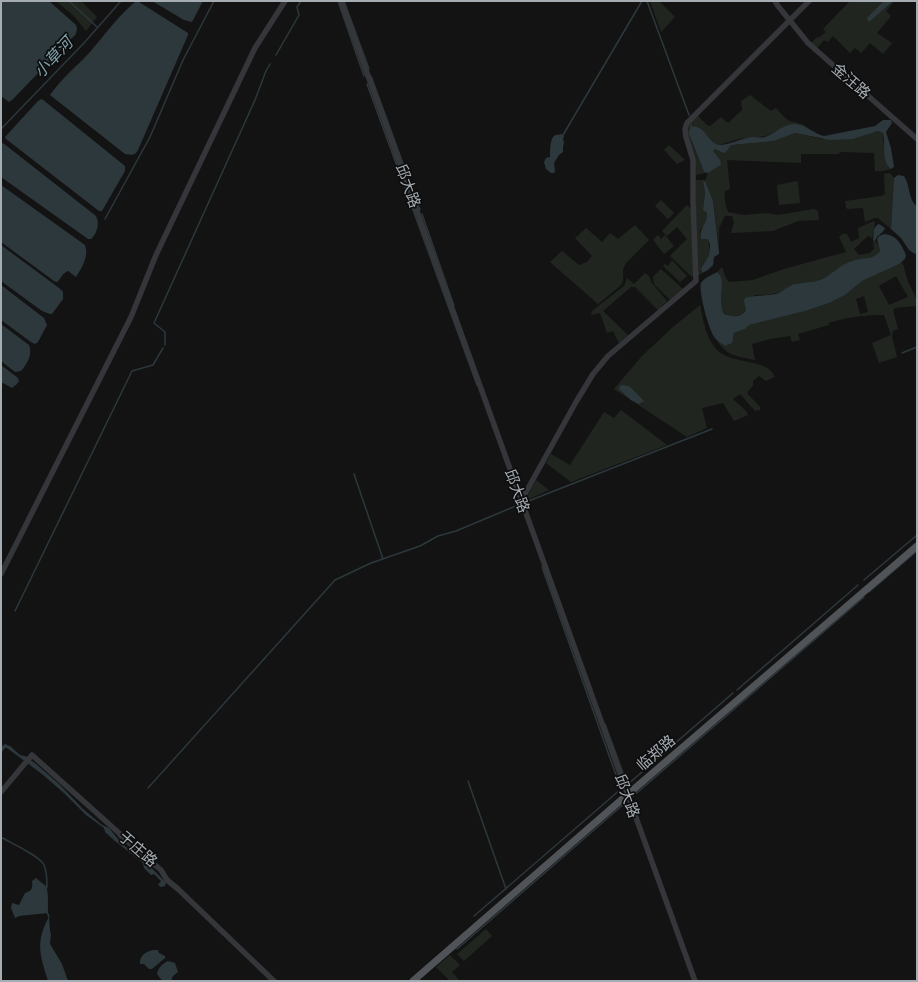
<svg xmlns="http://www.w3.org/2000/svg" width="918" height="982" viewBox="0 0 918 982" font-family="'Alegreya Sans','Noto Sans SC',sans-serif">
	<rect width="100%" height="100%" fill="#131314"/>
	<g fill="#20261f" fill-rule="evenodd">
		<path d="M56,1H81L97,17L86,31L75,17Z"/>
		<path d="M650,1H659L675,17L661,32Z"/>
		<path d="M850,1H894L886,11L891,16L877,33L892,43L883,54L870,43L861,53L855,48L850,53L833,36L828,42L824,40L817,48L811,43L817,37L818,38L826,32L823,29Z"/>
		<path d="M750,95L771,111L776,108C780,112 785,119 790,121C797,123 802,123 808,128L798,124L784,127L766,136L739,139L719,145L691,140L704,172L706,173L696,175L686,129L687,125L697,115L707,125L710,126L721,117L728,123L742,110L741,101Z"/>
		<path d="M878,131L883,133V140L889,168L891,169L883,171H875L874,153L840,152L839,154H801V163L727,160L730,189L725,191C724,198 725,204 728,212L744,215L767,213L778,215L814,209L818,211L819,220L798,221L773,231L731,233L734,222L732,216H725L719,228V245L713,201L705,181L708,173L721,165L713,151L715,149L723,153L730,146L732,145L774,141L795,133L822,139H853Z"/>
		<path d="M669,145L685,160L677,164L664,150Z"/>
		<path d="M890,173L894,178L891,229L878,218H875L865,222L863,208L848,209L846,208L845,201L881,196L885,194L884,174Z"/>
		<path d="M696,180H703L705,193L703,210L707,213C707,220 706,226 700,230L701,239H708C709,244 710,252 709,257C707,261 702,264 701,268L702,273L698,276L697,263L695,182Z"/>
		<path d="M797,181L798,183L800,203L779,205L777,185Z"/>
		<path d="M661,200L674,213L668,219L655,206Z"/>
		<path d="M687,205L691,209L695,275L692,277L670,256L687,239L677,227L667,236L662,231Z"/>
		<path d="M874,221L875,223L872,239L871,237L868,236L854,249L859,255L870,253L874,249L873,240C878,242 879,247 880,251C871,262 860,257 849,262C840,266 834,273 826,277C816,284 803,281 793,285C789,286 786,290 782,291C774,295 764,295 755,295C746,310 743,321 724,314L721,310C720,299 725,278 717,272L722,267L726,278L729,282L753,280L784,269L846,252L839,237C841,234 844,233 847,234L851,242L859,238L858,228Z"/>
		<path d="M635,225L649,240L626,263L623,269V281L620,286L598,304L550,262L562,251L579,265L587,262L592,256L575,238L586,228L602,242L610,233L618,239Z"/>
		<path d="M658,235L661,239L665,235L674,246L664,254L653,240Z"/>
		<path d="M672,260L687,276L680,282L663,266L665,264L668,266Z"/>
		<path d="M902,262C905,268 905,273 907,278C910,289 917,295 917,306L895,308L893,310L898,329L893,331L892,337L897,357L879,363L872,343L891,335L884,315C864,315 848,317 828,323L829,325L798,334L800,340L792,342L790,336L770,339L752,344L755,360C733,355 728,357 715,338L724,346L733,339L734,333L745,329L749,325L805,311L829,303L845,295L862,281ZM896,276L908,297L889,305L879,286ZM864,296L868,312L860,314L856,299Z"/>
		<path d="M661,269L683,289L670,300L654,284L653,277Z"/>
		<path d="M645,273L649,276L652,283L667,301L658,310L635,287H631L603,311L628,335L619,343L613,331L607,333L600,313L591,315L592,311L624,286L627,278L634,284Z"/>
		<path d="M700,305C703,320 706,339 718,351C734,365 767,358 775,377L766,381L759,376L753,381V385L747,393L760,407V410L755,411L740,394L733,399L746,411L748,415L734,421L723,403L702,408L707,428L687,437L614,389L642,356L673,327Z"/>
		<path d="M621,410L667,445L571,482L546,463L551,454L570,465L604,412L614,418Z"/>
		<path d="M536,480L549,490L525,501Z"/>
		<path d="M486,929L492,936L464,961L457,954Z"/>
		<path d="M450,955L460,965L452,972L460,981H450L436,967Z"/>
	</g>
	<g fill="#2d383c">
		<path d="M1,1H49L76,25L77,29L76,34L12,100L9,102L1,96Z"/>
		<path d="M152,1H203L192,22L184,20Z"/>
		<path d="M884,1H893L869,22L867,18Z"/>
		<path d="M135,2H139L188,33V35L138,150C135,156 131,155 125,154L50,95C61,79 77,66 90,52C104,36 118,16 135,2Z"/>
		<path d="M42,99L125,166V171L102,211H99L6,139L5,137L38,101Z"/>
		<path d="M883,120H891L892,123L886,132L891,148L894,167L891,169C881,161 886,144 883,133L878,131L853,139L830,140L795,133L774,141L732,145L730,146L726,152L723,153L715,149L713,151L720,160L721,165L708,173L704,172L689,134V131L691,127C705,123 708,145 720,145C732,144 742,138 753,137C757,137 761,138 765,137C775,133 785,123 796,124C807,125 814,134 824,136L875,126Z"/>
		<path d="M562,134L564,136L563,139L564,143L563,147V152L559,155L554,163L555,171L554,173H551L546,169L544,162L546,158L550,157C550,151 550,139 554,136C556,134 559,135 562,134Z"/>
		<path d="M3,143L96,216C100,223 97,234 91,239H88L1,177V144Z"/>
		<path d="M898,175L904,176C911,187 907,197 917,207V252L915,254L909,250L901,238L891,229L894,178Z"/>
		<path d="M703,180L705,181L713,201L719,251V254L714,257L713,265L708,270L702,273L701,268L709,256L710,245L708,239H701C699,227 707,226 707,213L703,210L705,193Z"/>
		<path d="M1,185L85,245C89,257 82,267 76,277L68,271C62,273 61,279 57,282L54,281L1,242Z"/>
		<path d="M879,224L885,228C883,234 877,234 875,241L873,240L874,229L877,225Z"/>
		<path d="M884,234C897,235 901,244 906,255L905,259L899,264L862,281L845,295L829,303L805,311L749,325L745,329L734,333L732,343L725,346C721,343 717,341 715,338C709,331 698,290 701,283C704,278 712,275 717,272C728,280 716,301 724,314C733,317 740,318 746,310L744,301L745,298C755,295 766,296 776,294C782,292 787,287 792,285C801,282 811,283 820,280C831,276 840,264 852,261C862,257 872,261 880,251L877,239L879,236Z"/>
		<path d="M1,245L59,288L63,292V299L52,314H50L42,311L1,281Z"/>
		<path d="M1,285L44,318L47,325L38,342L35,344L31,342L1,320Z"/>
		<path d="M1,324L29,345C33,354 27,364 21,371L15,372L1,361Z"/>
		<path d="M1,365L18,378L19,381L17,384L12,388L3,383L1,384Z"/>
		<path d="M622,385L629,386L644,401L639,404L631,400L619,389L620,386Z"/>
		<path d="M5,744L10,746L20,755L25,756L36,764L60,785L82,808L102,825L109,828L122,844L145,861L166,883L165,886L161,887L158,885L161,881L154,874L151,875L144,868L143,863L115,841L105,832L104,828L86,815L65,794L42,774L7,748H5L1,753V747Z"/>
		<path d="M36,878L47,887L48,913L19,916L15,918L11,908L12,903L19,905L25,893C32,891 33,888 32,881Z"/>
		<path d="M49,917L50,931L51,934L50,944L62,964L68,981H48C40,955 35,942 49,917Z"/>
		<path d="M154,950H158L159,953L165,956V958L152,969H149L144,964H140C139,956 146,951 154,950Z"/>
		<path d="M168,961L175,963L178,972L173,976L171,981C162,981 162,981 157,974C158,968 163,963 168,961Z"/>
	</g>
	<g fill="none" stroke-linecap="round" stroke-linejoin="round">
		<g stroke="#2d383c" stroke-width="1.5">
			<path d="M69,1L97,27"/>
			<path d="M338,1L364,76"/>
			<path d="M344,1L369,69"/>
			<path d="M647,1L689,115"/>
			<path d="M276,55L299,15L297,7L301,1"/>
			<path d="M371,76L420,210"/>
			<path d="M367,84L477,385"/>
			<path d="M691,125V127"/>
			<path d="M1,129L84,43L121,1"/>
			<path d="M563,135L642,1"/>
			<path d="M422,214L454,306"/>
			<path d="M105,219L150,137L183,60L214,1"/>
			<path d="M165,345V332L154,323L255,100L266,71L270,64"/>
			<path d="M902,353L917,347"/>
			<path d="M354,474L383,559"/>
			<path d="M526,502L712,429"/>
			<path d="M542,567L621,789"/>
			<path d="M864,580L917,535"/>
			<path d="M869,592L917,551"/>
			<path d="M15,611L132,371L153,365L163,348"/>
			<path d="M737,690L858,585"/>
			<path d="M605,724L627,784"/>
			<path d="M468,781L506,889"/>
			<path d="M627,785L733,693"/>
			<path d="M148,788L335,580L371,563L420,546L438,536L456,531L518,505"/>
			<path d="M632,797L864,597"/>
			<path d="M1,837C11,843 40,856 44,865C47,872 47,880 47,887"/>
			<path d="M47,893V912L49,917"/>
			<path d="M474,916L621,789"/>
			<path d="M457,949L625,803"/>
		</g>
		<g stroke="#343639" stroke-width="5.5">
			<path d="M341,1L695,981"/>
			<path d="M775,1L778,6L808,43L917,139"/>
			<path d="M521,501L576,402L593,374L608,356L696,281L693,201V160L686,137L685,129L687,123L809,1"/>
			<path d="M1,574L131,317L156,255L255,48L285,1"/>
			<path d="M1,792L32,755L119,833L122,837L161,870L167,880L178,889L274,981"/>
		</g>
		<path stroke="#505357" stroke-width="7" d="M413,981L627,795L917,546"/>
	</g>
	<g text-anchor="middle" stroke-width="3.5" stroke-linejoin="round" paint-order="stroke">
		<g font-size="15" fill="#a5adb3" stroke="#0e0e0f">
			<text transform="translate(851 81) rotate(41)" y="5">金汪路</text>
			<text transform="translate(408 186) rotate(70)" y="5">邱大路</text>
			<text transform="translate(517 491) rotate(70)" y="5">邱大路</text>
			<text transform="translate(656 753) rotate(-41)" y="5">临郑路</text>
			<text transform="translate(627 796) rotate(70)" y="5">邱大路</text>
			<text transform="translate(138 849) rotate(41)" y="5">于庄路</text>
		</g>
		<g font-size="16" font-style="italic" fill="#7fa2ac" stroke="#0e0e0f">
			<text transform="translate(53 57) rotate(-47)" y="6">小草河</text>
		</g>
	</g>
	<rect width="918" height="982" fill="none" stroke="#a5adb3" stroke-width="4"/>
</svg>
